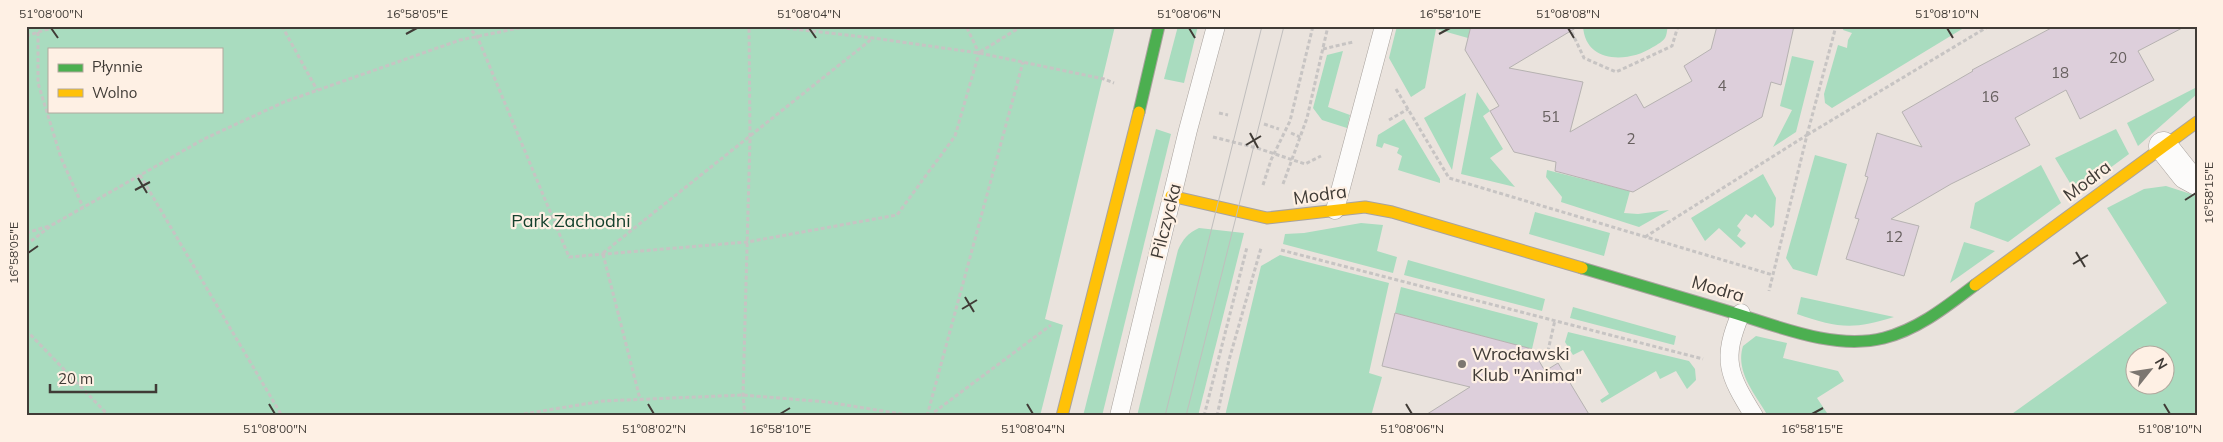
<svg xmlns="http://www.w3.org/2000/svg" width="2223" height="442" viewBox="0 0 2223 442" font-family="Mulish,sans-serif">
	<rect width="100%" height="100%" fill="#eae3dd"/>
	<g fill="#a9dcbf" fill-rule="evenodd">
		<path d="M26,26H1115L1045,319L1063,325L1040,416H26ZM49,49H221V111H49Z"/>
		<path d="M1178,26H1198L1184,83L1164,79Z"/>
		<path d="M1397,26H1471L1468,38L1436,29L1425,88L1411,97L1389,58Z"/>
		<path d="M1583,26H1668C1667,29 1667,35 1665,38C1663,41 1657,45 1653,47C1629,63 1585,64 1583,26Z"/>
		<path d="M1844,26H1967L1832,108L1825,103L1824,94L1838,45L1847,48L1848,40L1852,33L1843,30Z"/>
		<path d="M1343,51L1328,107L1350,115L1347,128L1322,120L1313,108L1327,55Z"/>
		<path d="M1792,56L1814,61L1796,132L1773,147L1792,110L1780,106Z"/>
		<path d="M2197,87V94L2138,146L2127,123Z"/>
		<path d="M1477,92L1490,111L1483,116L1503,149L1490,158L1515,187L1461,174Z"/>
		<path d="M1466,93L1452,170L1424,118Z"/>
		<path d="M1404,119L1440,179V183L1398,170L1402,156L1397,153L1399,148L1384,143L1382,148L1376,146L1378,135Z"/>
		<path d="M1156,129L1171,134L1102,416H1083Z"/>
		<path d="M2116,129L2129,154L2076,193L2055,158Z"/>
		<path d="M1815,155L1847,164L1817,276L1793,269L1786,258Z"/>
		<path d="M2041,165L2061,203L2008,242L1970,228L1975,203Z"/>
		<path d="M1547,170L1630,191L1624,213L1638,214L1669,210L1639,227L1561,202L1562,197L1546,177Z"/>
		<path d="M1763,174L1776,198L1774,225L1771,228L1755,214L1752,218L1746,214L1737,226L1741,230L1737,236L1746,243L1741,248L1719,228L1705,241L1691,218Z"/>
		<path d="M2166,186L2197,196V416H2009L2167,303L2107,208L2144,189ZM2136,354H2166V384H2136Z"/>
		<path d="M1535,212L1610,233L1604,256L1529,234Z"/>
		<path d="M1361,223L1383,225L1377,251L1397,257L1393,273L1283,244L1285,234L1304,233Z"/>
		<path d="M1199,228L1244,233L1198,416H1137L1178,250C1183,239 1188,233 1199,228Z"/>
		<path d="M1964,242L1995,251L1950,283Z"/>
		<path d="M1280,255L1389,283L1369,373L1382,377L1371,416H1225L1261,266Z"/>
		<path d="M1408,260L1545,299L1542,311L1404,275Z"/>
		<path d="M1401,287L1538,323L1532,349L1395,313Z"/>
		<path d="M1801,297L1894,317C1853,330 1837,328 1797,314Z"/>
		<path d="M1573,307L1676,336L1674,345L1570,318Z"/>
		<path d="M1568,332L1689,361L1695,369L1696,380L1687,389L1676,371L1660,379L1656,371L1602,403L1600,400L1609,394L1583,350L1573,355L1565,342Z"/>
		<path d="M1756,336L1787,343L1783,358L1838,371L1844,381L1817,398L1829,416H1768C1755,394 1735,372 1743,346Z"/>
	</g>
	<g fill="#ddcfdb" stroke="#b6b2b1">
		<path d="M1471,26H1579L1509,68L1583,82L1570,132L1636,94L1644,108L1692,81L1684,66L1711,49L1717,26H1794L1781,85L1771,82L1762,117L1633,192L1555,171L1556,162L1514,152L1490,111L1499,106L1465,50Z"/>
		<path d="M2055,26H2186L2138,51L2154,80L2080,119L2066,90L2015,118L2030,145L1951,184L1891,219L1919,226L1904,276L1846,259L1859,219L1855,218L1868,177L1865,176L1877,133L1922,147L1902,112L1973,71L1972,70Z"/>
		<path d="M1395,313L1532,349L1545,371L1558,363L1590,416H1424L1470,387L1382,366Z"/>
	</g>
	<g fill="none" stroke-linecap="round" stroke-linejoin="round">
		<g stroke="#a9a39e" stroke-width="19">
			<g id="lane">
				<path d="M1335,210L1384,26"/>
				<path d="M1741,313C1721,360 1728,374 1754,416"/>
				<path d="M1119,416L1188,130L1216,26"/>
			</g>
		</g>
		<g stroke="#a9a39e" stroke-width="29">
			<path id="street" d="M2163,146L2186,175L2197,181"/>
		</g>
		<g stroke="#a9a39e" stroke-width="13">
			<g id="fast">
				<path d="M1139,112L1159,26"/>
				<path d="M1582,268C1629,282 1677,296 1724,310C1773,324 1832,351 1884,338C1919,329 1947,306 1975,285"/>
			</g>
		</g>
		<g stroke="#a9a39e" stroke-width="13">
			<g id="slow">
				<path d="M1171,196L1267,218L1365,207L1392,212L1582,268"/>
				<path d="M1975,285L2197,122"/>
				<path d="M1062,416L1139,112"/>
			</g>
		</g>
		<g stroke="#c7c4c3" stroke-width="3" stroke-dasharray="4 2.5" stroke-linecap="butt">
			<path d="M282,26L317,90"/>
			<path d="M467,26L477,36L569,257L747,242L897,215L955,136L979,53L966,26"/>
			<path d="M767,26L873,38L979,53L1104,79L1114,83"/>
			<path d="M1569,26L1584,58L1616,72L1672,46L1678,26"/>
			<path d="M38,32V83L61,158L83,207"/>
			<path d="M26,36L58,26"/>
			<path d="M1323,49L1353,42"/>
			<path d="M980,52L1022,26"/>
			<path d="M1396,89L1449,178L1773,275"/>
			<path d="M1219,113L1228,115"/>
			<path d="M1389,120L1408,109"/>
			<path d="M1264,124L1279,129"/>
			<path d="M1291,133L1300,137"/>
			<path d="M1807,135L1989,26"/>
			<path d="M1807,135L1836,26"/>
			<path d="M1213,137L1257,148L1305,164L1321,156"/>
			<path d="M140,175L282,416"/>
			<path d="M1283,184L1307,118L1328,26"/>
			<path d="M1263,185L1271,160L1290,121L1313,26"/>
			<path d="M26,233L49,226"/>
			<path d="M1645,237L1807,135L1769,291"/>
			<path d="M26,245L52,225L204,139L284,102L460,40L529,26"/>
			<path d="M1281,250L1703,359"/>
			<path d="M603,253L873,38"/>
			<path d="M603,254L640,399"/>
			<path d="M26,330L109,416"/>
			<path d="M1539,360L1547,355L1555,320"/>
			<path d="M511,416L603,401L743,395L827,402L914,416"/>
			<path d="M745,416L743,395L750,138L749,26"/>
			<path d="M927,416L1023,62"/>
			<path d="M929,416L1051,325"/>
			<path d="M1204,416L1247,247"/>
			<path d="M1217,416L1229,360L1261,248"/>
		</g>
		<use href="#lane" stroke="#fcfbfa" stroke-width="18"/>
		<use href="#street" stroke="#fcfbfa" stroke-width="28"/>
		<use href="#fast" stroke="#4caf50" stroke-width="11"/>
		<use href="#slow" stroke="#ffc107" stroke-width="11"/>
		<g stroke="#c0bebd" stroke-width="1">
			<path d="M1165,416L1262,26"/>
			<path d="M1186,416L1284,26"/>
		</g>
	</g>
	<path fill="none" stroke="#403b36" stroke-width="2" d="M51,28L58,38M809,28L816,38M1189,28L1195,38M1568,28L1574,38M1947,28L1953,38M406,34L417,28M1439,34L1450,28M1250,133L1258,148M1246,145L1261,136M138,178L147,193M135,190L150,182M2185,200L2196,193M2076,252L2085,267M28,253L38,246M2073,264L2088,255M965,297L974,312M962,309L977,300M269,404L275,414M648,404L654,414M1027,404L1033,414M1406,404L1412,414M2164,404L2170,414M780,414L790,408M1812,414L1823,408"/>
	<circle fill="#7c7670" stroke="#fef0e4" stroke-width="2" cx="1462" cy="364" r="5"/>
	<g text-anchor="middle" stroke-width="4.5" stroke-linejoin="round" paint-order="stroke">
		<g font-size="15" fill="#67605f">
			<text x="2118" y="63">20</text>
			<text x="2060" y="78">18</text>
			<text x="1722" y="91">4</text>
			<text x="1990" y="102">16</text>
			<text x="1551" y="122">51</text>
			<text x="1631" y="144">2</text>
			<text x="1894" y="242">12</text>
		</g>
		<g font-size="18" fill="#403b36" stroke="#fef0e4">
			<text transform="translate(2087 181) rotate(-37)" y="6">Modra</text>
			<text transform="translate(1320 195) rotate(-8)" y="6">Modra</text>
			<text transform="translate(1166 221) rotate(-76)" y="6">Pilczycka</text>
			<text transform="translate(1718 289) rotate(16)" y="6">Modra</text>
		</g>
		<g font-size="18" fill="#15412d" stroke="#fef0e4">
			<text x="571" y="227">Park Zachodni</text>
		</g>
		<g font-size="18" fill="#403b36" stroke="#fef0e4" text-anchor="start">
			<text x="1472" y="360">Wrocławski<tspan x="1472" dy="21">Klub "Anima"</tspan></text>
		</g>
	</g>
	<rect width="2223" height="442" fill="none" stroke="#fef0e4" stroke-width="55"/>
	<rect x="48" y="48" width="175" height="65" fill="#fef0e4" stroke="#b2a89e"/>
	<rect x="58" y="64" width="25" height="8" fill="#4caf50" stroke="#b2a89e"/>
	<text x="92" y="72" font-size="15" fill="#403b36">Płynnie</text>
	<rect x="58" y="89" width="25" height="8" fill="#ffc107" stroke="#b2a89e"/>
	<text x="92" y="98" font-size="15" fill="#403b36">Wolno</text>
	<g transform="translate(2150 370) rotate(60)"><circle r="24" fill="#fef0e4" stroke="#b2a89e"/>
	<path d="M0-4L9 19L0 12L-9 19Z" fill="#7c7670"/>
	<text y="-8" font-size="14" font-weight="bold" text-anchor="middle" fill="#403b36">N</text>
	</g>
	<path d="M50 384v8h106v-8" fill="none" stroke="#403b36" stroke-width="2.5"/>
	<text x="58" y="384" font-size="15" fill="#403b36" stroke="#fef0e4" stroke-width="4" paint-order="stroke">20 m</text>
	<rect x="28" y="28" width="2168" height="386" fill="none" stroke="#403b36" stroke-width="2"/>
	<g font-size="12" text-anchor="middle" fill="#403b36">
		<text x="51" y="18">51°08'00"N</text>
		<text x="417" y="18">16°58'05"E</text>
		<text x="809" y="18">51°08'04"N</text>
		<text x="1189" y="18">51°08'06"N</text>
		<text x="1450" y="18">16°58'10"E</text>
		<text x="1568" y="18">51°08'08"N</text>
		<text x="1947" y="18">51°08'10"N</text>
		<text transform="translate(2209 193) rotate(-90)" y="4">16°58'15"E</text>
		<text transform="translate(14 253) rotate(-90)" y="4">16°58'05"E</text>
		<text x="275" y="433">51°08'00"N</text>
		<text x="654" y="433">51°08'02"N</text>
		<text x="780" y="433">16°58'10"E</text>
		<text x="1033" y="433">51°08'04"N</text>
		<text x="1412" y="433">51°08'06"N</text>
		<text x="1812" y="433">16°58'15"E</text>
		<text x="2170" y="433">51°08'10"N</text>
	</g>
</svg>
